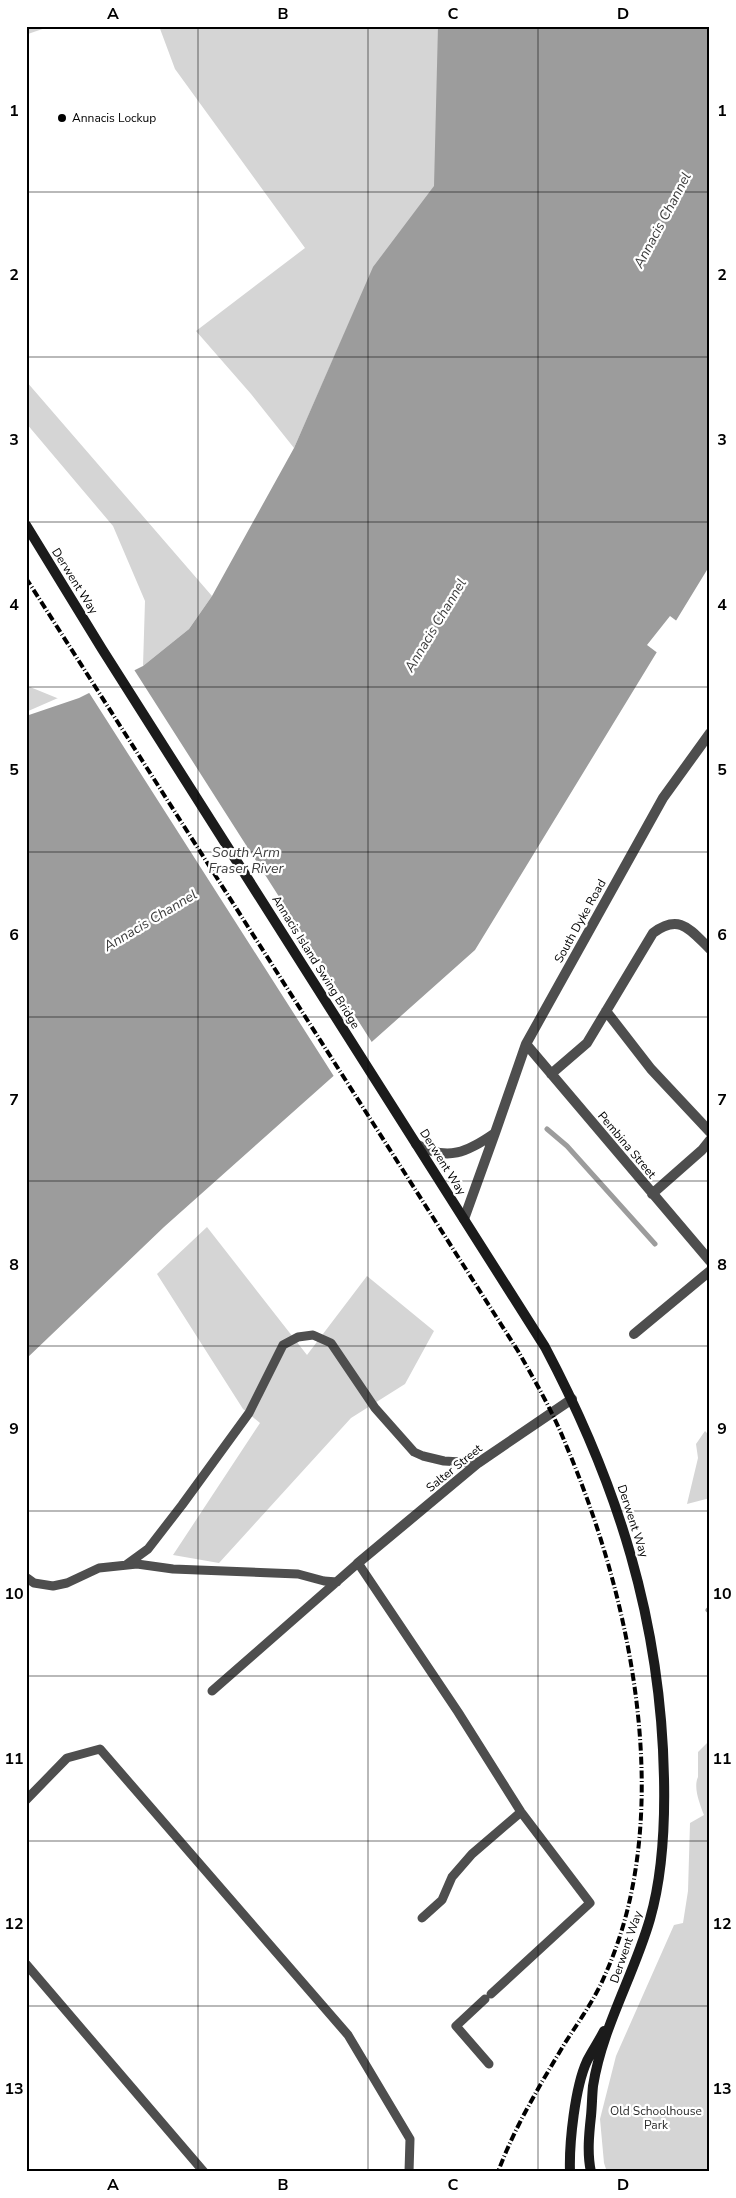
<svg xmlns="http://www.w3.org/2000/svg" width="736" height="2198" viewBox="0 0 736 2198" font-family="'Nunito Sans',sans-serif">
<rect width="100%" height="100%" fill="#fff"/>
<path fill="#d5d5d5" d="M26 26H51L28 34H26Z
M159 26H573L354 312 294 448 251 394 196 331 305 248 175 69Z
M26 381 212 596 189 629 143 666 145 601 113 526 26 423Z
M30 687 57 698H58L26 712V689Z
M207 1227 307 1355 367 1276 434 1331 405 1384 351 1418 219 1563 173 1555 260 1423 243 1409 157 1274Z
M705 1431 710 1436V1498L687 1504 698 1458 696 1444Z
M710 1740V2172H607L604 2163 600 2119 616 2056 674 1925 683 1923 688 1891 690 1823 704 1815C700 1804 693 1788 698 1777V1752Z"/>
<path fill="#9c9c9c" d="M438 26H710V565L475 950 164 1227 26 1359V716L79 698 143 666 189 629 212 596 294 448 373 267 434 186Z"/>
<path fill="#fff" d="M670 616 678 622 659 654 647 645Z
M133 668 373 1044 335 1078 88 691Z"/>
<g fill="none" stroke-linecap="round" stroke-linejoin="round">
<path stroke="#9c9c9c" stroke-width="5" d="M547 1129 567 1146 655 1244
M708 1610 710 1612"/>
<path stroke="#4e4e4e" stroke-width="9" d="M126 1565 148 1549 182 1505 249 1413 283 1345 298 1337 313 1335 331 1343 375 1408 414 1452 423 1456 444 1461 478 1463
M27 1578 34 1583 53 1586 67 1583 99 1568 137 1564 173 1569 298 1574 324 1581 337 1582
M212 1691 358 1563 458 1712 521 1812 590 1903 491 1994
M26 1800 67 1758 100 1749 348 2035 410 2139 409 2172
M422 1918 442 1900 452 1877 472 1854 521 1812
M26 1964 204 2172
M485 1999 456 2026 489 2064"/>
<path stroke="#4e4e4e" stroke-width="10" d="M606 1011 651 1069 710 1132
M526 1044 710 1261
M551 1074 587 1043 653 933C680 913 690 930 710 949
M495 1133 526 1044 663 798 710 733
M416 1144C447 1162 468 1152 495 1133L464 1219
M652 1194 702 1150 710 1140
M634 1334 710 1271
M358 1563 478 1463 572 1399"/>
<path stroke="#1b1b1b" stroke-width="10" d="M26 525 102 649 545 1347C618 1485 661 1621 664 1778 665 1824 663 1874 650 1919 634 1975 602 2028 593 2086 592 2096 592 2106 591 2116 589 2134 587 2154 591 2172
M570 2172C569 2143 575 2087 587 2061 592 2051 599 2041 604 2031"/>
<path stroke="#000" stroke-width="4" stroke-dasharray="8 2.5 1 2.5" stroke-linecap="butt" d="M26 578 518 1351C535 1381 553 1412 566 1445 632 1600 677 1815 605 1975 595 1999 579 2021 565 2043 540 2085 515 2126 498 2172"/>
</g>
<path fill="none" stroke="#000" stroke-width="1" stroke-opacity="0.55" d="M198 26V2172M368 26V2172M538 26V2172M26 192H710M26 357H710M26 522H710M26 687H710M26 852H710M26 1017H710M26 1181H710M26 1346H710M26 1511H710M26 1676H710M26 1841H710M26 2006H710"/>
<circle fill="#000" stroke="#fff" stroke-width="2" cx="62" cy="118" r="5"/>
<g text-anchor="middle" stroke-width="4.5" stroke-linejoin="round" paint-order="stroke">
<g font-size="12" fill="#000" stroke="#fff" text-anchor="start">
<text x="72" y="122">Annacis Lockup</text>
</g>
<g font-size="12" fill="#000" stroke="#fff">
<text transform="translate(75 581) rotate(58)" y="4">Derwent Way</text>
<text transform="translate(580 921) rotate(-61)" y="4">South Dyke Road</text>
<text transform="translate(316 962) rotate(58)" y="4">Annacis Island Swing Bridge</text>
<text transform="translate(627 1145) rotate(50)" y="4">Pembina Street</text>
<text transform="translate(443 1162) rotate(58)" y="4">Derwent Way</text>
<text transform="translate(454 1468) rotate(-39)" y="4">Salter Street</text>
<text transform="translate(633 1521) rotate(72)" y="4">Derwent Way</text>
<text transform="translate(626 1947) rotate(-71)" y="4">Derwent Way</text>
</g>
<g font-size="12" fill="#2c2c2c" stroke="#fff">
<text x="656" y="2115">Old Schoolhouse<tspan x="656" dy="14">Park</tspan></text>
</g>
<g font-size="14" font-style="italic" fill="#3d3d3d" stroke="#fff">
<text transform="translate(662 220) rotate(-62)" y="5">Annacis Channel</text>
<text transform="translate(435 625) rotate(-59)" y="5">Annacis Channel</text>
<text x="246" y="857">South Arm<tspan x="246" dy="16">Fraser River</tspan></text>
<text transform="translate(150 920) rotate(-31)" y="5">Annacis Channel</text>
</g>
</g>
<rect width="736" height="2198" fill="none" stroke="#ffffff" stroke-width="55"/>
<rect x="28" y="28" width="680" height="2142" fill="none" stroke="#000" stroke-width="2"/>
<g font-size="16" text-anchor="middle" font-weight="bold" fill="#000">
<text x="113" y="19">A</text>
<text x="283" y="19">B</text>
<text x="453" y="19">C</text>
<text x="623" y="19">D</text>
<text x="14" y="116">1</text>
<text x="722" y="116">1</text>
<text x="14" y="280">2</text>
<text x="722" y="280">2</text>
<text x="14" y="445">3</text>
<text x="722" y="445">3</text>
<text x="14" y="610">4</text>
<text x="722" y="610">4</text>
<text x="14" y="775">5</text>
<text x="722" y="775">5</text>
<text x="14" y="940">6</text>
<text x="722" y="940">6</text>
<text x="14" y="1105">7</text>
<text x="722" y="1105">7</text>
<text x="14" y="1270">8</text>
<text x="722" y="1270">8</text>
<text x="14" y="1434">9</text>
<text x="722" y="1434">9</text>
<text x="14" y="1599">10</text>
<text x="722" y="1599">10</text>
<text x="14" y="1764">11</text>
<text x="722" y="1764">11</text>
<text x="14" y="1929">12</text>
<text x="722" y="1929">12</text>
<text x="14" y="2094">13</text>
<text x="722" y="2094">13</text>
<text x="113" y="2190">A</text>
<text x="283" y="2190">B</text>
<text x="453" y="2190">C</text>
<text x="623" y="2190">D</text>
</g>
</svg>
